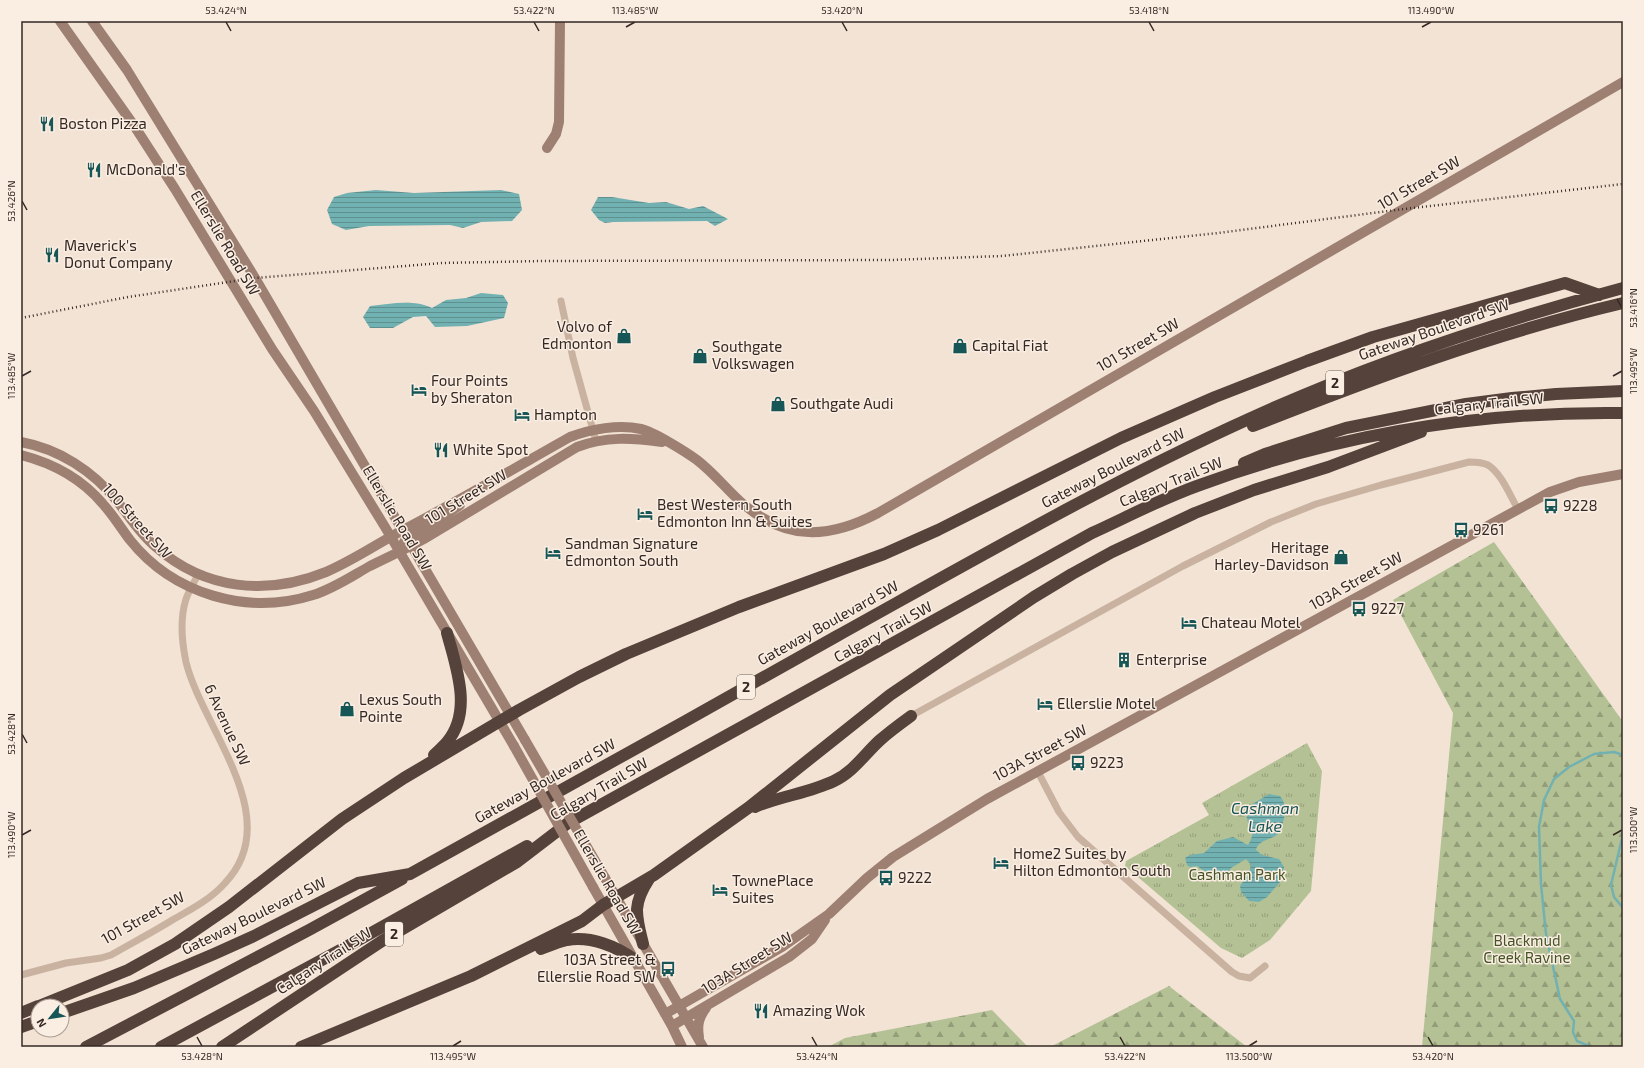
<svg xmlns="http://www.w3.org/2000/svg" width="1644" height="1068" viewBox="0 0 1644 1068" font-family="'Exo 2',sans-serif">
<defs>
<pattern id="grass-tufts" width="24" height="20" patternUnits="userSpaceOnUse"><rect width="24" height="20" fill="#b4c194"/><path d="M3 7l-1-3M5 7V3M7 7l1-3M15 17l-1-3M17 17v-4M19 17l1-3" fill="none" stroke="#939d79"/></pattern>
<pattern id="forest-firs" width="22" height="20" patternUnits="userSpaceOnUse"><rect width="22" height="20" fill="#b4c194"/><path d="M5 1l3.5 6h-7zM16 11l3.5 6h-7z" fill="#939d79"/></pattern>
<pattern id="water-rules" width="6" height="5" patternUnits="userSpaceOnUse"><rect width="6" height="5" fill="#72b1b1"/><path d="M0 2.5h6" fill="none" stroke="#5e9090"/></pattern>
</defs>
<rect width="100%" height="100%" fill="#f2e3d5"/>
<path fill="url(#grass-tufts)" d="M1307 743 1322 771 1311 891 1270 940 1242 958 1221 948 1125 866 1126 861 1209 815 1202 803Z"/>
<path fill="url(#forest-firs)" d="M1494 542 1621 719H1623V1047H1422L1453 713 1393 600Z
M1169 986 1247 1047H1050Z
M992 1010 1028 1047H828L845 1038Z"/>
<path fill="url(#water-rules)" d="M376 190 414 193 501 190 519 194 522 210 512 221 481 222 463 228 450 225 369 226 346 230 332 224 327 210 334 197 347 193Z
M598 197H612L649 203 666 202 689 209 703 206 728 219 715 226 707 221 613 222 605 223 599 220 591 210Z
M481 293 503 295 508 303 504 318 467 326 435 327 426 316 413 317 393 328H370L363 317 370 306C390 304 413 299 432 308L446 300 466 298Z
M1269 794 1280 796C1287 805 1286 814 1282 825 1281 827 1280 832 1278 834 1271 840 1258 840 1256 850L1262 855 1279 859 1284 867 1281 881 1267 897 1259 902 1249 901 1241 892 1240 886 1249 873 1251 865 1246 859 1231 868 1227 875 1221 878H1214L1197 866 1190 867 1187 865 1185 858 1190 855 1204 853 1217 841 1233 837 1248 845C1257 830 1249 831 1247 818 1246 815 1246 811 1246 808Z"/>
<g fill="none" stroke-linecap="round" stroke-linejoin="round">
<path stroke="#72b1b1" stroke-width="2.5" d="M1623 834 1611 885 1614 897 1623 908
M1591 1047 1577 1041 1573 1032 1574 1021 1560 999 1546 934 1541 884 1539 827 1544 800 1554 779 1569 767 1594 754 1614 752 1623 755"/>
<path stroke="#cab2a0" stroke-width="7" d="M561 301 573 358 596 441
M911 716 1183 566 1271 522 1316 504 1381 485 1469 462C1476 462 1482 462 1488 465 1502 474 1510 496 1518 509
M1038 772 1059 812 1078 837 1232 972 1239 976 1250 978 1265 966
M21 975 66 963 101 958 111 955C132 943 153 932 174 919 192 909 211 899 225 883 287 818 202 728 186 662 182 643 180 618 186 599 189 591 194 582 198 575"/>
<path stroke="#9e8072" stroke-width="10" d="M60 21 135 127 175 189 272 349 314 411 385 527 514 746
M92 21 127 70 255 278 525 740
M547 148 556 134 559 122 560 21
M21 442C59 449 93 471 117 501 130 517 140 534 156 547 205 590 267 596 326 572 354 560 378 543 405 529 460 500 515 468 570 437 591 429 619 424 641 429 654 432 686 452 697 460 714 473 727 490 743 504 787 541 829 539 878 513L1623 82
M21 455C52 463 82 479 103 504 113 515 121 528 130 540 173 594 247 616 313 595 333 589 352 576 370 566 388 557 406 549 424 539L577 447C606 436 632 438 662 442
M404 542 460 505
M605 878 703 1047
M593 887 672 1026 682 1047
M665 1014 782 947 829 914 867 878 893 857 987 799 1550 492 1579 482 1623 474
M672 1026 789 957 812 939 825 920
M699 1037C697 1025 699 1017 706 1008"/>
<path stroke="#55423a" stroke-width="12" d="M1253 426C1374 378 1496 333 1623 303
M1244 463 1265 454 1346 428 1466 404 1512 398 1556 394 1623 391
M434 755C438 751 443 747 447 742 473 711 456 667 447 633
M755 807C780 796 809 793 834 781 853 772 864 755 879 741 889 732 900 724 911 716
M643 944C636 915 632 905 649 879
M541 949C549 946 558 942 567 940 591 936 616 946 635 960
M39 1006 128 970 175 944 229 907 342 819 404 778 519 710 579 677 626 654 739 607 884 554 938 530 1121 438 1215 397 1307 361 1373 337 1565 283 1599 295
M21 1013 38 1006
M62 1013 134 988 214 954 254 936 358 883 410 874C553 795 695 716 837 636 974 560 1109 482 1251 418 1371 363 1496 322 1623 288
M21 1027 38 1021
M86 1047 309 930 402 879
M161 1047 355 942 527 846
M222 1047 382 941 517 862 568 823 1092 533C1127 517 1161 499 1197 486 1334 435 1477 411 1623 413
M301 1047 471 976 582 921 603 905 654 875 748 808 890 695 1034 597 1072 574 1112 552 1195 513 1254 490 1328 467 1421 432"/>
<path stroke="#342824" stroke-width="2.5" stroke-dasharray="1 3" stroke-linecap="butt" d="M21 318 128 297 255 278 442 263 542 261 891 260 1002 256 1218 233 1404 209 1623 184"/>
<path stroke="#9e8072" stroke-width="10" d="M525 740 605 878
M514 746 593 887"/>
</g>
<path fill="none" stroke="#342824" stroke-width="1.5" d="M226 22 231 31M534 22 539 31M842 22 847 31M1149 22 1154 31M626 27 635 22M1422 27 1431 22M22 201 27 210M1617 299 1622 308M22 376 31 371M1613 376 1622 371M22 734 27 743M22 835 31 830M1613 835 1622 830M197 1037 202 1046M812 1037 817 1046M1120 1037 1125 1046M1428 1037 1433 1046M453 1046 461 1041M1249 1046 1257 1041"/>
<defs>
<symbol id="restaurant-bare" viewBox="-9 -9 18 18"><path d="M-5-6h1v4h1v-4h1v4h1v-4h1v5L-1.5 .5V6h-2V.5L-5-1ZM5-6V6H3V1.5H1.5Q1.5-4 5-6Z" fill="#175657" stroke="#faede1" stroke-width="2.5" paint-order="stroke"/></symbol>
<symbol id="shop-bare" viewBox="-9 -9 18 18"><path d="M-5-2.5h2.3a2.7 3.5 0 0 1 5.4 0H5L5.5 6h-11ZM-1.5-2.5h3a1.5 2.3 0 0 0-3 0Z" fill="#175657" stroke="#faede1" stroke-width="2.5" paint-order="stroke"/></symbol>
<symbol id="hotel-bare" viewBox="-9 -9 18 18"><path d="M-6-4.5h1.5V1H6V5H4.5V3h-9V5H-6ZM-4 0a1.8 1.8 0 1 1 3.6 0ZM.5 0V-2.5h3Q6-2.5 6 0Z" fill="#175657" stroke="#faede1" stroke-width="2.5" paint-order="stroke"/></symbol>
<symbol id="bus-bare" viewBox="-9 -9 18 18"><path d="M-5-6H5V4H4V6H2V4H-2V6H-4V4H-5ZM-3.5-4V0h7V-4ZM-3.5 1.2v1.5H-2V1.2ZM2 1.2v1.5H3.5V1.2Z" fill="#175657" stroke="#faede1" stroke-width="2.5" paint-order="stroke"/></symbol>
<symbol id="building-bare" viewBox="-9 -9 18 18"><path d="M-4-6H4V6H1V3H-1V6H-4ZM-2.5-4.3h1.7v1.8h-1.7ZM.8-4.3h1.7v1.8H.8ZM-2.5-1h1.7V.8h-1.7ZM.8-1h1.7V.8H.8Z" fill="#175657" stroke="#faede1" stroke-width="2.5" paint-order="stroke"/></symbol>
</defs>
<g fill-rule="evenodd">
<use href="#restaurant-bare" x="36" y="113" width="22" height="22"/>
<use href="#restaurant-bare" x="83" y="159" width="22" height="22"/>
<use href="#restaurant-bare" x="41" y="244" width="22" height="22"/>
<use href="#shop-bare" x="613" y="325" width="22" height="22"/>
<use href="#shop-bare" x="949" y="335" width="22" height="22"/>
<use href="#shop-bare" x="689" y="345" width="22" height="22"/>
<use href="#hotel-bare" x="408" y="379" width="22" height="22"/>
<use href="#shop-bare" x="767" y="393" width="22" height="22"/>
<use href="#hotel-bare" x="511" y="404" width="22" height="22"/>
<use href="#restaurant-bare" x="430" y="439" width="22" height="22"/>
<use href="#bus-bare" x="1540" y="495" width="22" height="22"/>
<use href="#hotel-bare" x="634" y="503" width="22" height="22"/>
<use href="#bus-bare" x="1450" y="519" width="22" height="22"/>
<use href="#hotel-bare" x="542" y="542" width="22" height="22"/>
<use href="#shop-bare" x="1330" y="546" width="22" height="22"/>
<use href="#bus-bare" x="1348" y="598" width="22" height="22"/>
<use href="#hotel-bare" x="1178" y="612" width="22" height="22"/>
<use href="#building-bare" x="1113" y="649" width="22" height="22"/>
<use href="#hotel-bare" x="1034" y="693" width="22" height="22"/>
<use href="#shop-bare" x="336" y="698" width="22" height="22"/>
<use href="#bus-bare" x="1067" y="752" width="22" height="22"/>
<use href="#hotel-bare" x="990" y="852" width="22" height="22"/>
<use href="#bus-bare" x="875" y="867" width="22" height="22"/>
<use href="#hotel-bare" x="709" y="879" width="22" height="22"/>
<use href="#bus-bare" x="657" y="958" width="22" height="22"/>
<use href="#restaurant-bare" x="750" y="1000" width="22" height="22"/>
</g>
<g text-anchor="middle" stroke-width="3" stroke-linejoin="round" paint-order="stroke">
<g fill="#faede1" stroke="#6f635d" stroke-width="1">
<rect x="1326" y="371" width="18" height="24" rx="3"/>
<rect x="737" y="675" width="18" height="24" rx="3"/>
<rect x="385" y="922" width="18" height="24" rx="3"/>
</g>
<g font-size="14" font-weight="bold" fill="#342824">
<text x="1335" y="388">2</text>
<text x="746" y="692">2</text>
<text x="394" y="939">2</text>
</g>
<g font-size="15" fill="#342824" stroke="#faede1" text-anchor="start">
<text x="59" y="129">Boston Pizza</text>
<text x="106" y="175">McDonald's</text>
<text x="64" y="251">Maverick's<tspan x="64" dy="17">Donut Company</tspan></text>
<text x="612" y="332" text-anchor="end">Volvo of<tspan x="612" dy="17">Edmonton</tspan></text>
<text x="972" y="351">Capital Fiat</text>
<text x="712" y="352">Southgate<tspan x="712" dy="17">Volkswagen</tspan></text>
<text x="431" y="386">Four Points<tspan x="431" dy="17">by Sheraton</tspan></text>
<text x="790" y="409">Southgate Audi</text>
<text x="534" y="420">Hampton</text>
<text x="453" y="455">White Spot</text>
<text x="657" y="510">Best Western South<tspan x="657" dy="17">Edmonton Inn &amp; Suites</tspan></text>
<text x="1563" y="511">9228</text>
<text x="1473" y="535">9261</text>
<text x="565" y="549">Sandman Signature<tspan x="565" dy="17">Edmonton South</tspan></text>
<text x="1329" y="553" text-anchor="end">Heritage<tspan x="1329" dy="17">Harley-Davidson</tspan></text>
<text x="1371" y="614">9227</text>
<text x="1201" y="628">Chateau Motel</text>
<text x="1136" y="665">Enterprise</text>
<text x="359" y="705">Lexus South<tspan x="359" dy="17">Pointe</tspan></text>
<text x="1057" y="709">Ellerslie Motel</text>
<text x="1090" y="768">9223</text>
<text x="1013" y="859">Home2 Suites by<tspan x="1013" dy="17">Hilton Edmonton South</tspan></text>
<text x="898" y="883">9222</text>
<text x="732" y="886">TownePlace<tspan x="732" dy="17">Suites</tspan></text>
<text x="656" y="965" text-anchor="end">103A Street &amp;<tspan x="656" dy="17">Ellerslie Road SW</tspan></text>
<text x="773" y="1016">Amazing Wok</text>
</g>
<g font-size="15" fill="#342824" stroke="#faede1">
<text transform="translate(1419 183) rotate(-30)" y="5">101 Street SW</text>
<text transform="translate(225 243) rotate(59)" y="5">Ellerslie Road SW</text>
<text transform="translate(1434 330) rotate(-19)" y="5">Gateway Boulevard SW</text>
<text transform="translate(1138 345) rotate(-30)" y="5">101 Street SW</text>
<text transform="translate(1489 404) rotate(-6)" y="5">Calgary Trail SW</text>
<text transform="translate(1113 468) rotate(-27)" y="5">Gateway Boulevard SW</text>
<text transform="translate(1171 482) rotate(-22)" y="5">Calgary Trail SW</text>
<text transform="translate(466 497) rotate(-31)" y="5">101 Street SW</text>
<text transform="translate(397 518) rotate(59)" y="5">Ellerslie Road SW</text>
<text transform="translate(137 521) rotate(48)" y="5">100 Street SW</text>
<text transform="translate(1356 581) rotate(-29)" y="5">103A Street SW</text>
<text transform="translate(828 623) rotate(-29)" y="5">Gateway Boulevard SW</text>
<text transform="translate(883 632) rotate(-29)" y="5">Calgary Trail SW</text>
<text transform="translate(227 725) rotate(65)" y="5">6 Avenue SW</text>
<text transform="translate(1040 753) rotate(-28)" y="5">103A Street SW</text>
<text transform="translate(545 781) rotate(-29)" y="5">Gateway Boulevard SW</text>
<text transform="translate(599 789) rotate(-30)" y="5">Calgary Trail SW</text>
<text transform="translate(607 882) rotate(60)" y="5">Ellerslie Road SW</text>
<text transform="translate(254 916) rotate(-26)" y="5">Gateway Boulevard SW</text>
<text transform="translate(143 918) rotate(-29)" y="5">101 Street SW</text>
<text transform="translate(324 961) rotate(-33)" y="5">Calgary Trail SW</text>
<text transform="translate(747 963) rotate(-32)" y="5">103A Street SW</text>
</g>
<g font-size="15" fill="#455426" stroke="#faede1">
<text x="1237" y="880">Cashman Park</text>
<text x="1527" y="946">Blackmud<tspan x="1527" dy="17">Creek Ravine</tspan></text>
</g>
<g font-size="16" font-style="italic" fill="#175657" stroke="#faede1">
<text x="1265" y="814">Cashman<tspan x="1265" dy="18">Lake</tspan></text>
</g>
</g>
<rect width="1644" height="1068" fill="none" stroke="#faede1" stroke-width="44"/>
<g transform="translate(50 1018) rotate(240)"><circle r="19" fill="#faede1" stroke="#ab9e95"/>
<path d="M0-3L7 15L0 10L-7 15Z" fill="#175657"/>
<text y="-6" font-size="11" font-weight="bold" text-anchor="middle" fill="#342824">N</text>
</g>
<rect x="22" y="22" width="1600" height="1024" fill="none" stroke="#342824" stroke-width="1.5"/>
<g font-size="10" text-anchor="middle" fill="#342824">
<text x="226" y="14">53.424°N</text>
<text x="534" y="14">53.422°N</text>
<text x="635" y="14">113.485°W</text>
<text x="842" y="14">53.420°N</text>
<text x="1149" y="14">53.418°N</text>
<text x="1431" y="14">113.490°W</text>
<text transform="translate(11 201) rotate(-90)" y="4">53.426°N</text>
<text transform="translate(1633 308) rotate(-90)" y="4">53.416°N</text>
<text transform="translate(1633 371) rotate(-90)" y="4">113.495°W</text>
<text transform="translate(11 376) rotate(-90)" y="4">113.485°W</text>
<text transform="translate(11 734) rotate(-90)" y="4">53.428°N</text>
<text transform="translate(1633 830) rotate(-90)" y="4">113.500°W</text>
<text transform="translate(11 835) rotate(-90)" y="4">113.490°W</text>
<text x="202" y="1060">53.428°N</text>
<text x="453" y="1060">113.495°W</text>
<text x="817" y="1060">53.424°N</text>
<text x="1125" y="1060">53.422°N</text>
<text x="1249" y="1060">113.500°W</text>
<text x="1433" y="1060">53.420°N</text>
</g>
</svg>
